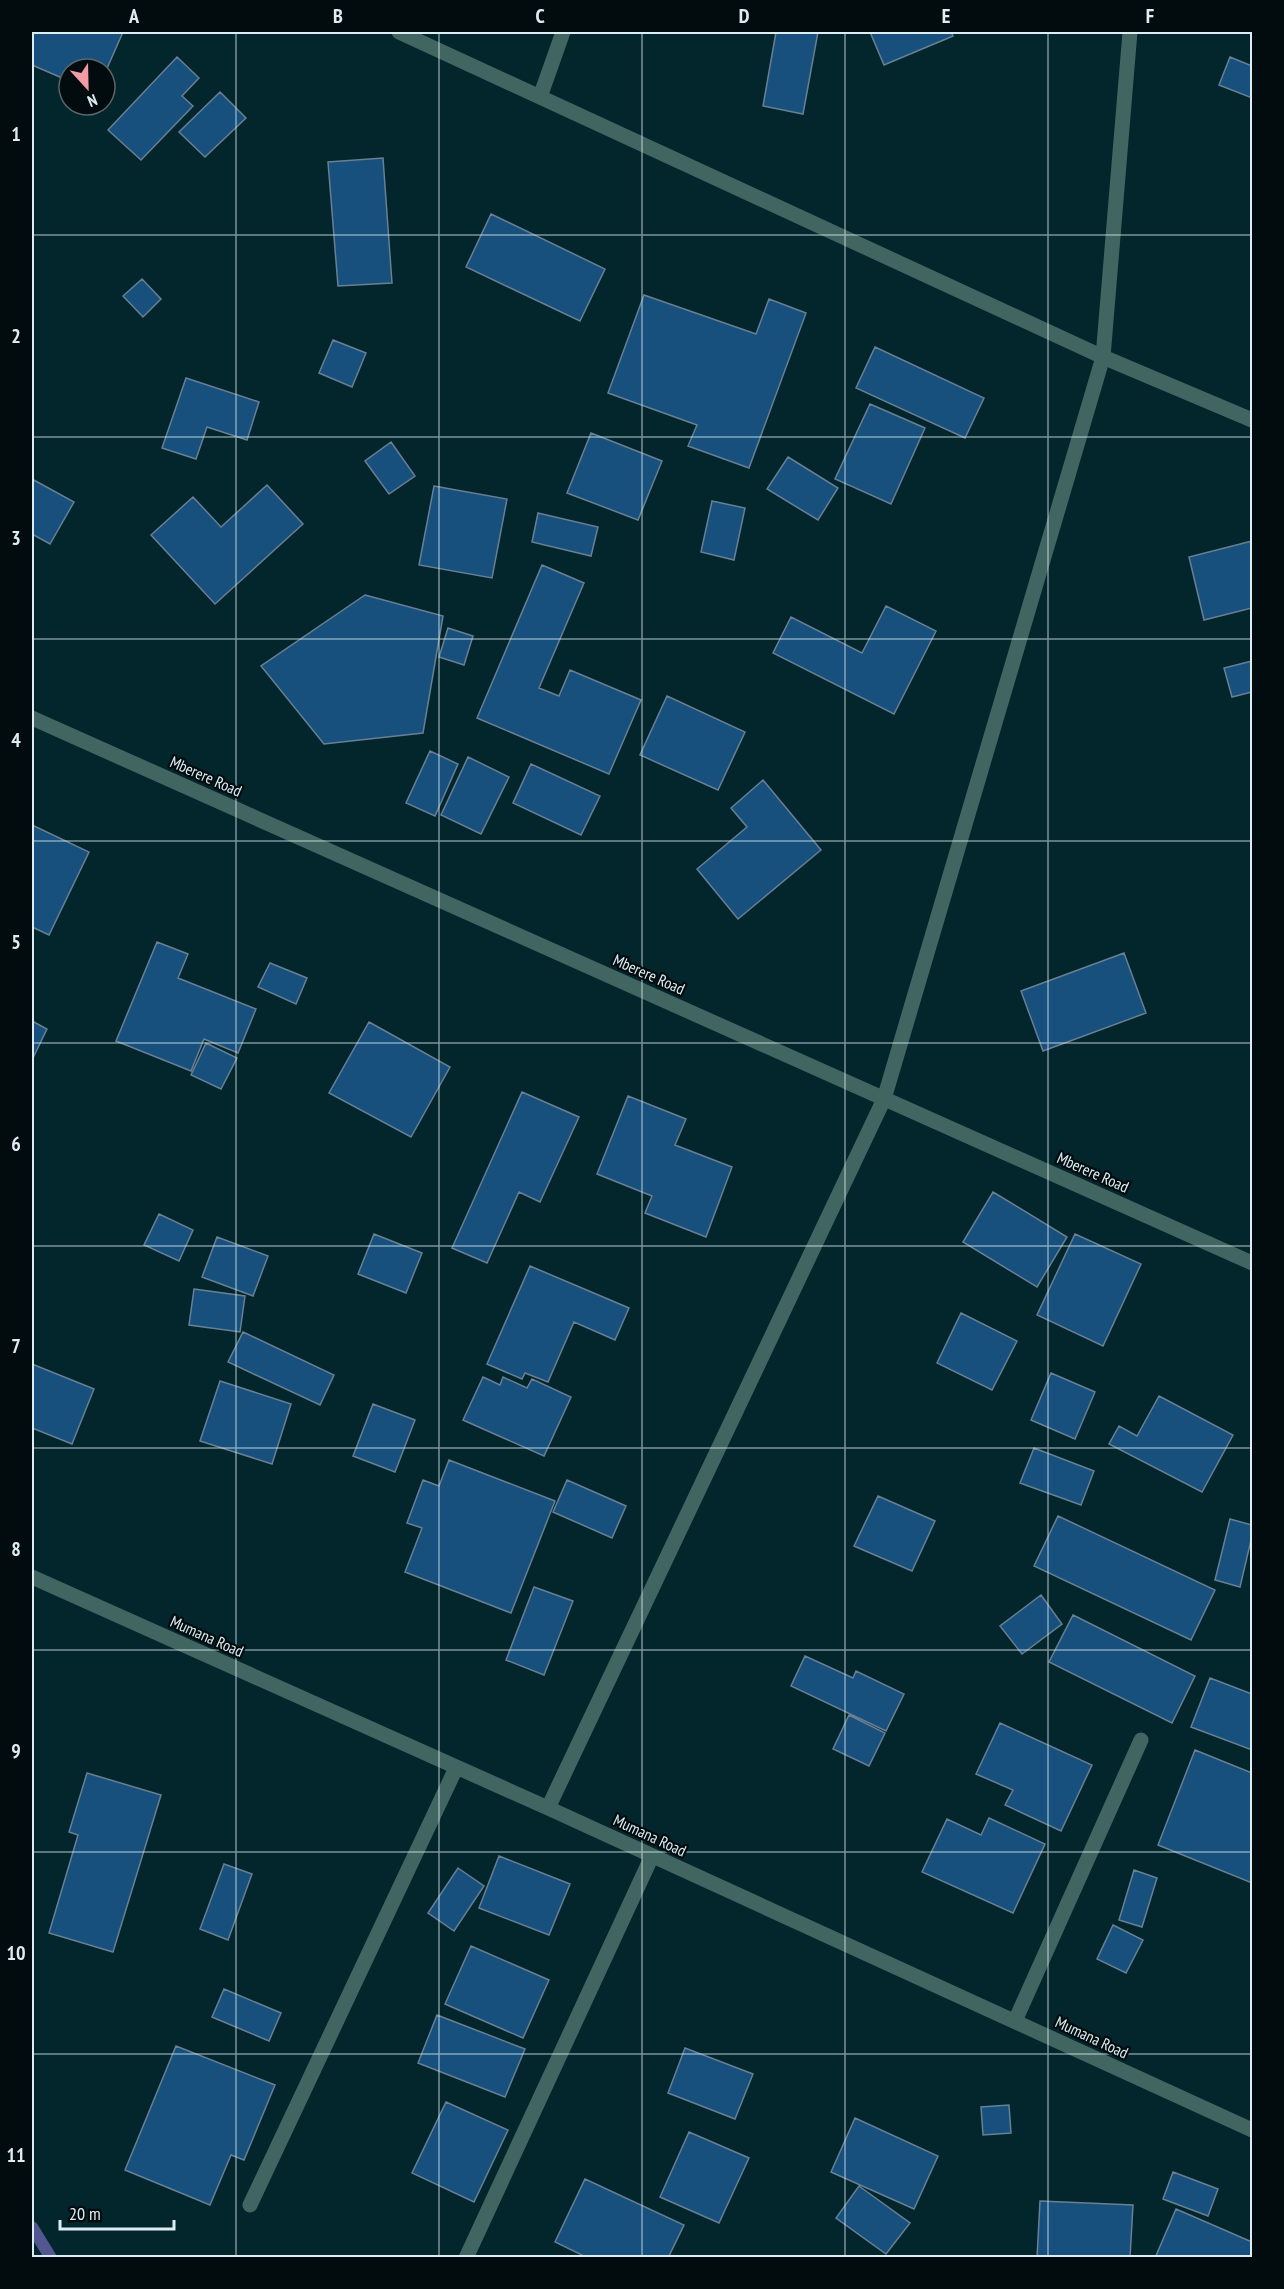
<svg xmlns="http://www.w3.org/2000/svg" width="1284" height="2289" viewBox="0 0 1284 2289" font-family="'PT Sans Narrow',sans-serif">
<rect width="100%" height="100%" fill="#03252c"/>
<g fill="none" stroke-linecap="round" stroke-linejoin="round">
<path stroke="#525792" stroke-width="12" d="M32 2227 51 2258"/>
</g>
<path fill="#17507d" stroke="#697f93" stroke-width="1.5" d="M32 32H123L105 73V69H69V81L32 65Z
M776 32H818L803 114 763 106Z
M870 32H951L953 36 884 65Z
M177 57 199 78 182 96 193 106 141 160 108 130Z
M1230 57 1252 66V98L1219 85Z
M220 92 246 118 205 157 179 132Z
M383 158 392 283 338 286 328 162Z
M491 214 605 269 580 321 466 267Z
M142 279 161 299 143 317 123 296Z
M644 295 756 334 769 299 806 313 749 468 688 446 697 425 608 393Z
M333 340 366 353 352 387 319 373Z
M875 347 984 398 965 438 856 388Z
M186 378 259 402 247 440 207 427 196 459 162 448Z
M870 404 925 428 891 504 835 479Z
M591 433 662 461 638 520 567 493Z
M391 442 415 476 389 494 365 461Z
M788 457 838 488 818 520 767 489Z
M32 479 74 502 50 544 32 534Z
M267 485 303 524 215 604 151 535 193 497 221 527Z
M434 486 507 499 492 578 419 565Z
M712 501 745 508 734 560 701 552Z
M538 513 598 527 591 556 532 542Z
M1252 541V608L1204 620 1189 557Z
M542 565 584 583 539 688 559 696 570 670 641 700 609 774 477 718Z
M365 595 443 616 423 733 324 744 261 666Z
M886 606 936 631 894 714 773 653 791 617 862 653Z
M448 628 473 636 464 665 439 657Z
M1252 661V692L1232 697 1224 668Z
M667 696 745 732 718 790 640 755Z
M430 751 458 764 435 816 406 803Z
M468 757 509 777 481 834 441 815Z
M531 764 600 796 581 835 513 803Z
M763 780 821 850 738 919 697 869 747 827 731 808Z
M32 825 89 852 49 935 32 927Z
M157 942 188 954 178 978 256 1009 238 1053 204 1039 191 1071 116 1041Z
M1124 953 1146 1013 1043 1051 1021 991Z
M270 963 307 978 296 1004 258 987Z
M32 1021 47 1029 32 1060Z
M369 1022 450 1067 411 1137 329 1093Z
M206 1043 237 1058 221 1089 191 1075Z
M522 1092 579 1117 540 1202 519 1192 487 1263 452 1248Z
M628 1096 686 1119 675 1145 732 1167 706 1237 645 1213 652 1196 597 1174Z
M993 1192 1067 1237 1037 1287 963 1242Z
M159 1214 193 1230 179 1261 144 1245Z
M374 1234 422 1253 406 1293 358 1274Z
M1075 1234 1141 1264 1103 1346 1037 1315Z
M217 1237 268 1256 253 1296 202 1277Z
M530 1266 629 1308 615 1340 574 1322 548 1382 525 1373 522 1379 487 1364Z
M194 1289 245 1296 240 1332 189 1325Z
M961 1313 1017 1341 992 1390 937 1363Z
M243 1332 334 1375 320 1405 228 1362Z
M32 1364 94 1389 72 1444 32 1428Z
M1051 1373 1095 1392 1075 1439 1031 1420Z
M483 1377 500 1385 503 1377 527 1388 532 1379 571 1397 544 1456 463 1420Z
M220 1381 291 1404 272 1464 200 1441Z
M1159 1396 1233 1435 1202 1492 1109 1444 1119 1426 1137 1436Z
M373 1404 415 1420 395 1472 353 1456Z
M1034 1448 1094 1471 1081 1505 1020 1483Z
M449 1460 555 1501 511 1613 405 1572 422 1528 407 1523 423 1480 439 1486Z
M567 1480 626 1506 612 1538 553 1512Z
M878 1496 935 1521 912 1571 854 1546Z
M1058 1516 1215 1590 1191 1640 1034 1566Z
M1230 1519 1252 1525V1536L1240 1587 1215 1580Z
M534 1587 573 1601 544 1675 506 1660Z
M1041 1595 1062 1624 1022 1654 1000 1626Z
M1073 1615 1195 1676 1172 1723 1049 1662Z
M805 1656 853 1678 856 1671 904 1694 886 1731 791 1686Z
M1210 1678 1252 1694V1750L1191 1727Z
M849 1715 885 1733 869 1766 833 1749Z
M1000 1723 1092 1765 1061 1831 1005 1805 1013 1790 976 1774Z
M1195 1750 1252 1773V1883L1158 1845Z
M87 1773 161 1795 113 1952 49 1933 78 1835 69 1832Z
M989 1818 1045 1844 1013 1913 922 1872 947 1819 981 1835Z
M499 1856 570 1884 549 1935 479 1908Z
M224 1864 252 1874 228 1940 200 1929Z
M458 1868 484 1886 454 1931 428 1913Z
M1134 1870 1157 1878 1142 1927 1119 1920Z
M1113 1925 1143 1940 1126 1973 1097 1959Z
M471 1946 549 1980 523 2038 445 2004Z
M224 1989 281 2013 269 2041 212 2017Z
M437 2015 525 2049 505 2097 418 2063Z
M176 2046 275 2085 244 2160 231 2155 210 2205 125 2170Z
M685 2048 753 2074 735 2119 668 2093Z
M446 2102 508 2130 474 2202 412 2173Z
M1009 2105 1011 2133 983 2135 981 2107Z
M855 2118 938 2156 914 2209 831 2172Z
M689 2132 749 2158 719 2223 660 2197Z
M1173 2172 1218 2189 1208 2216 1163 2199Z
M585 2179 684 2225 668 2258H588L555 2242Z
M859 2186 910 2223 886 2254 836 2218Z
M1040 2201 1133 2205 1130 2258H1037Z
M1176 2209 1252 2242V2258H1155Z"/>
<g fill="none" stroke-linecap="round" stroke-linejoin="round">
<path stroke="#416560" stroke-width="15" d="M399 32 1103 357 1252 420
M540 97 563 32
M32 718 1252 1263
M32 1577 548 1808 1252 2130
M548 1808 884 1099 1103 357 1130 32
M1015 2021 1141 1740
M250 2205 456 1768
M466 2258 652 1856"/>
</g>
<path fill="none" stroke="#dceef3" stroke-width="1.5" stroke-opacity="0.55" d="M236 32V2258M439 32V2258M642 32V2258M845 32V2258M1048 32V2258M32 235H1252M32 437H1252M32 639H1252M32 841H1252M32 1043H1252M32 1246H1252M32 1448H1252M32 1650H1252M32 1852H1252M32 2054H1252"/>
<g text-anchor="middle" stroke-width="4.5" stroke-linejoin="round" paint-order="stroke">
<g font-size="16" fill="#dceef3" stroke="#020c0f">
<text transform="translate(206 776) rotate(24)" y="6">Mberere Road</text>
<text transform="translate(649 974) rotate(24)" y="6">Mberere Road</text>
<text transform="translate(1093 1172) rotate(24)" y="6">Mberere Road</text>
<text transform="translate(207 1636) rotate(24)" y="6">Mumana Road</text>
<text transform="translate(650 1835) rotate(25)" y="6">Mumana Road</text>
<text transform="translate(1092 2037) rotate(25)" y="6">Mumana Road</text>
</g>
</g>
<rect width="1284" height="2289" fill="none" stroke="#020c0f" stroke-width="66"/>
<g transform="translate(87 87) rotate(158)"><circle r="28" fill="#020c0f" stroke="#59666a" stroke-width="1.5"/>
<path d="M0-4.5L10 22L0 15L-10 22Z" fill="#f49aa4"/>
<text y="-9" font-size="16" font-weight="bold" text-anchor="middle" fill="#dceef3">N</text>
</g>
<path d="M60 2220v9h114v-9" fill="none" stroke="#dceef3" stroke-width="3"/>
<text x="69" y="2220" font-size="18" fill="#dceef3" stroke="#020c0f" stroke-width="4.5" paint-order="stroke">20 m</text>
<rect x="33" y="33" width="1218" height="2223" fill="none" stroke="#dceef3" stroke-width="2"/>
<g font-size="20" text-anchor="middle" font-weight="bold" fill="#dceef3">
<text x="134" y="23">A</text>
<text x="338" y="23">B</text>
<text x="540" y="23">C</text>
<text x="744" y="23">D</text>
<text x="946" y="23">E</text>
<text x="1150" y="23">F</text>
<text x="16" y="141">1</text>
<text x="16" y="343">2</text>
<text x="16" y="545">3</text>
<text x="16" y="747">4</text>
<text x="16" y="949">5</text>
<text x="16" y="1151">6</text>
<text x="16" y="1353">7</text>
<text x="16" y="1556">8</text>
<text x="16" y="1758">9</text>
<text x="16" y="1960">10</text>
<text x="16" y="2162">11</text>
</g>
</svg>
